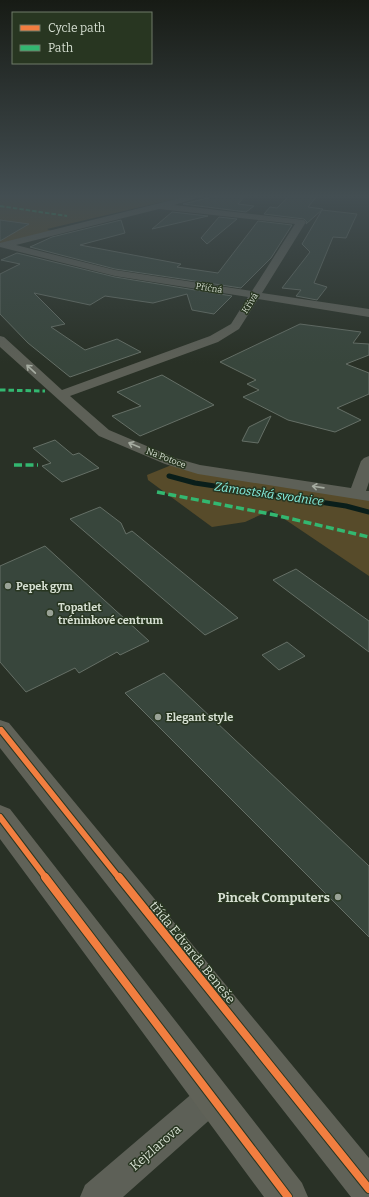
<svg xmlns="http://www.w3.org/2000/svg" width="369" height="1197" viewBox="0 0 369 1197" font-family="Bitter,serif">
<rect width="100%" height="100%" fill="#293126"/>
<path fill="#574b2a" d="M0 195H192L47 229 51 231 0 244Z
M174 464 369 500V576L271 510 245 522 212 527 148 480 147 475Z"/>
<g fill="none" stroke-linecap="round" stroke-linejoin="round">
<path stroke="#0a1e1a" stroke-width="5" d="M169 476 195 483 346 506 369 512"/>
</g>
<path fill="#38463c" stroke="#656f66" d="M220 195H246L238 204 254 206 246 212 183 204Z
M290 195H318L308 207 323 209 306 224 307 222 304 219 264 214 270 207 277 208Z
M322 210 357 214 346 238 333 237 314 283 327 287 317 300 296 296 301 290 282 288 310 252 302 244Z
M172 212 208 216 152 229Z
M219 217 237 219 207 244 201 238Z
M0 220 29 224 0 241Z
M121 220 125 233 80 245 181 264 177 267 218 273 258 221 292 225 271 258 241 288 115 269 30 247 52 237Z
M17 253 115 277 232 296 214 314 192 310 187 294 153 303 105 296 90 305 34 293 65 324 51 327 85 350 117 339 141 352 70 377 28 343 0 314V274L20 264 1 260Z
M300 324 361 332 353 343 369 344V355L346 364 369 373V394L337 408 361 420 335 432 288 420 243 397 259 390 247 384 256 380 220 362Z
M162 375 214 405 140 436 112 416 141 406 117 392Z
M271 416 258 443 242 441 249 427Z
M55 440 73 455 79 453 99 468 62 482 42 466 51 463 33 448Z
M100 507 121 523 126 534 132 531 238 618 205 635 70 519Z
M45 546 149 641 120 655 117 652 79 673 75 668 26 692 0 662V566Z
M296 569 369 621V652L273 580Z
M287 642 305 656 279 670 262 655Z
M164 673 369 866V937L125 693Z"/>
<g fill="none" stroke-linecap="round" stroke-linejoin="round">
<path fill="#5d6057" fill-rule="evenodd" d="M192 195H207L174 205 304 220 306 222 262 293 369 309V317L258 299 239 329 218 342 70 396 109 430 175 458 200 465 351 488 361 461 364 458 369 456V482L366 491H369V501L198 474 165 464 99 436 0 347V336L4 337 62 390 210 336 231 324 248 297 115 276 0 247V243ZM159 209 295 224 252 291 115 270 16 245Z
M212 1081 223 1086 228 1097 223 1108 123 1197H80L85 1185 201 1086Z"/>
<path fill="#606258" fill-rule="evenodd" d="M0 720 9 723 369 1158V1197H351L0 748Z
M0 805 10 809 302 1183 308 1197H264L0 839Z"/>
<path stroke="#33b770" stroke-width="2" stroke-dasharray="4.5 2" stroke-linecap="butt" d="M0 206 67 216"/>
<path stroke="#33b770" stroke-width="3" stroke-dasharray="5.5 3" stroke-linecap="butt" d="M0 390 45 391"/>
<path stroke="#33b770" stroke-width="3.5" stroke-dasharray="8 3.5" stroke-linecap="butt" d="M14 465H38
M157 492 275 515 369 537"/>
<defs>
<path id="cycleway-far1" d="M1 730 119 878
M0 817 46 878"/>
<path id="cycleway" d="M45 877 288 1197
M119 877 369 1189"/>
</defs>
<use href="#cycleway-far1" stroke="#283621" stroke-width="8"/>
<use href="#cycleway" stroke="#283621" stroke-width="10"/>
<use href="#cycleway-far1" stroke="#f27e40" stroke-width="6"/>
<use href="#cycleway" stroke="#f27e40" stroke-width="8"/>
</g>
<defs><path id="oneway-shaft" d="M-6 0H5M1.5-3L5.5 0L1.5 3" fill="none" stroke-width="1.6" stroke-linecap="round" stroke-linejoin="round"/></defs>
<g stroke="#a6aca1">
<use href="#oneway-shaft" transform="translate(31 369) rotate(-137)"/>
<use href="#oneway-shaft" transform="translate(134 445) rotate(-157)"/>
<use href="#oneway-shaft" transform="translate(318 487) rotate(-172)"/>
</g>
<linearGradient id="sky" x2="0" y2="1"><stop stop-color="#171b15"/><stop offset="0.54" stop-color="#434e52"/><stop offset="1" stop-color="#434e52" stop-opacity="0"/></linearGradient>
<rect width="369" height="363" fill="url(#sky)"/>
<g fill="#99a296" stroke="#283621" stroke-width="1.5">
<circle cx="8" cy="586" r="4"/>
<circle cx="50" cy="613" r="4"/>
<circle cx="158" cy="717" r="4"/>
<circle cx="338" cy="897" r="4"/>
</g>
<g text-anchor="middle" stroke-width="3" stroke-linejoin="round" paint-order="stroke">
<g font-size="9" fill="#d6dfd2" stroke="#283621">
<text transform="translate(209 288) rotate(9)" y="3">Příčná</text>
<text transform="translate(250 303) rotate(-57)" y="3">Křivá</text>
<text transform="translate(166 458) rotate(21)" y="3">Na Potoce</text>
</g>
<g font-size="11" font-weight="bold" fill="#d6dfd2" stroke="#283621" text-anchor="start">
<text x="16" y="590">Pepek gym</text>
<text x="58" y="611">Topatlet<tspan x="58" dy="13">tréninkové centrum</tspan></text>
<text x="166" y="721">Elegant style</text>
</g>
<g font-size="12" font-style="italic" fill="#86f0e1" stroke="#283621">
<text transform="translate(269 494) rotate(8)" y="4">Zámostská svodnice</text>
</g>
<g font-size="13" font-weight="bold" fill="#d6dfd2" stroke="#283621" text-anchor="end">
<text x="330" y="902">Pincek Computers</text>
</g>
<g font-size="13" fill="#d6dfd2" stroke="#283621">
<text transform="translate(193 952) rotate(51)" y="5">třída Edvarda Beneše</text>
<text transform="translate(155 1147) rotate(-41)" y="5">Kejzlarova</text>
</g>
</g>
<rect x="12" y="12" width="140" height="52" fill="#283621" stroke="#6e7a68"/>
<rect x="20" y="25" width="20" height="6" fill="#f27e40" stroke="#6e7a68"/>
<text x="48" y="32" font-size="12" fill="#d6dfd2">Cycle path</text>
<rect x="20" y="45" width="20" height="6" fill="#33b770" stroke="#6e7a68"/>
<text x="48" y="52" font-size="12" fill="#d6dfd2">Path</text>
</svg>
